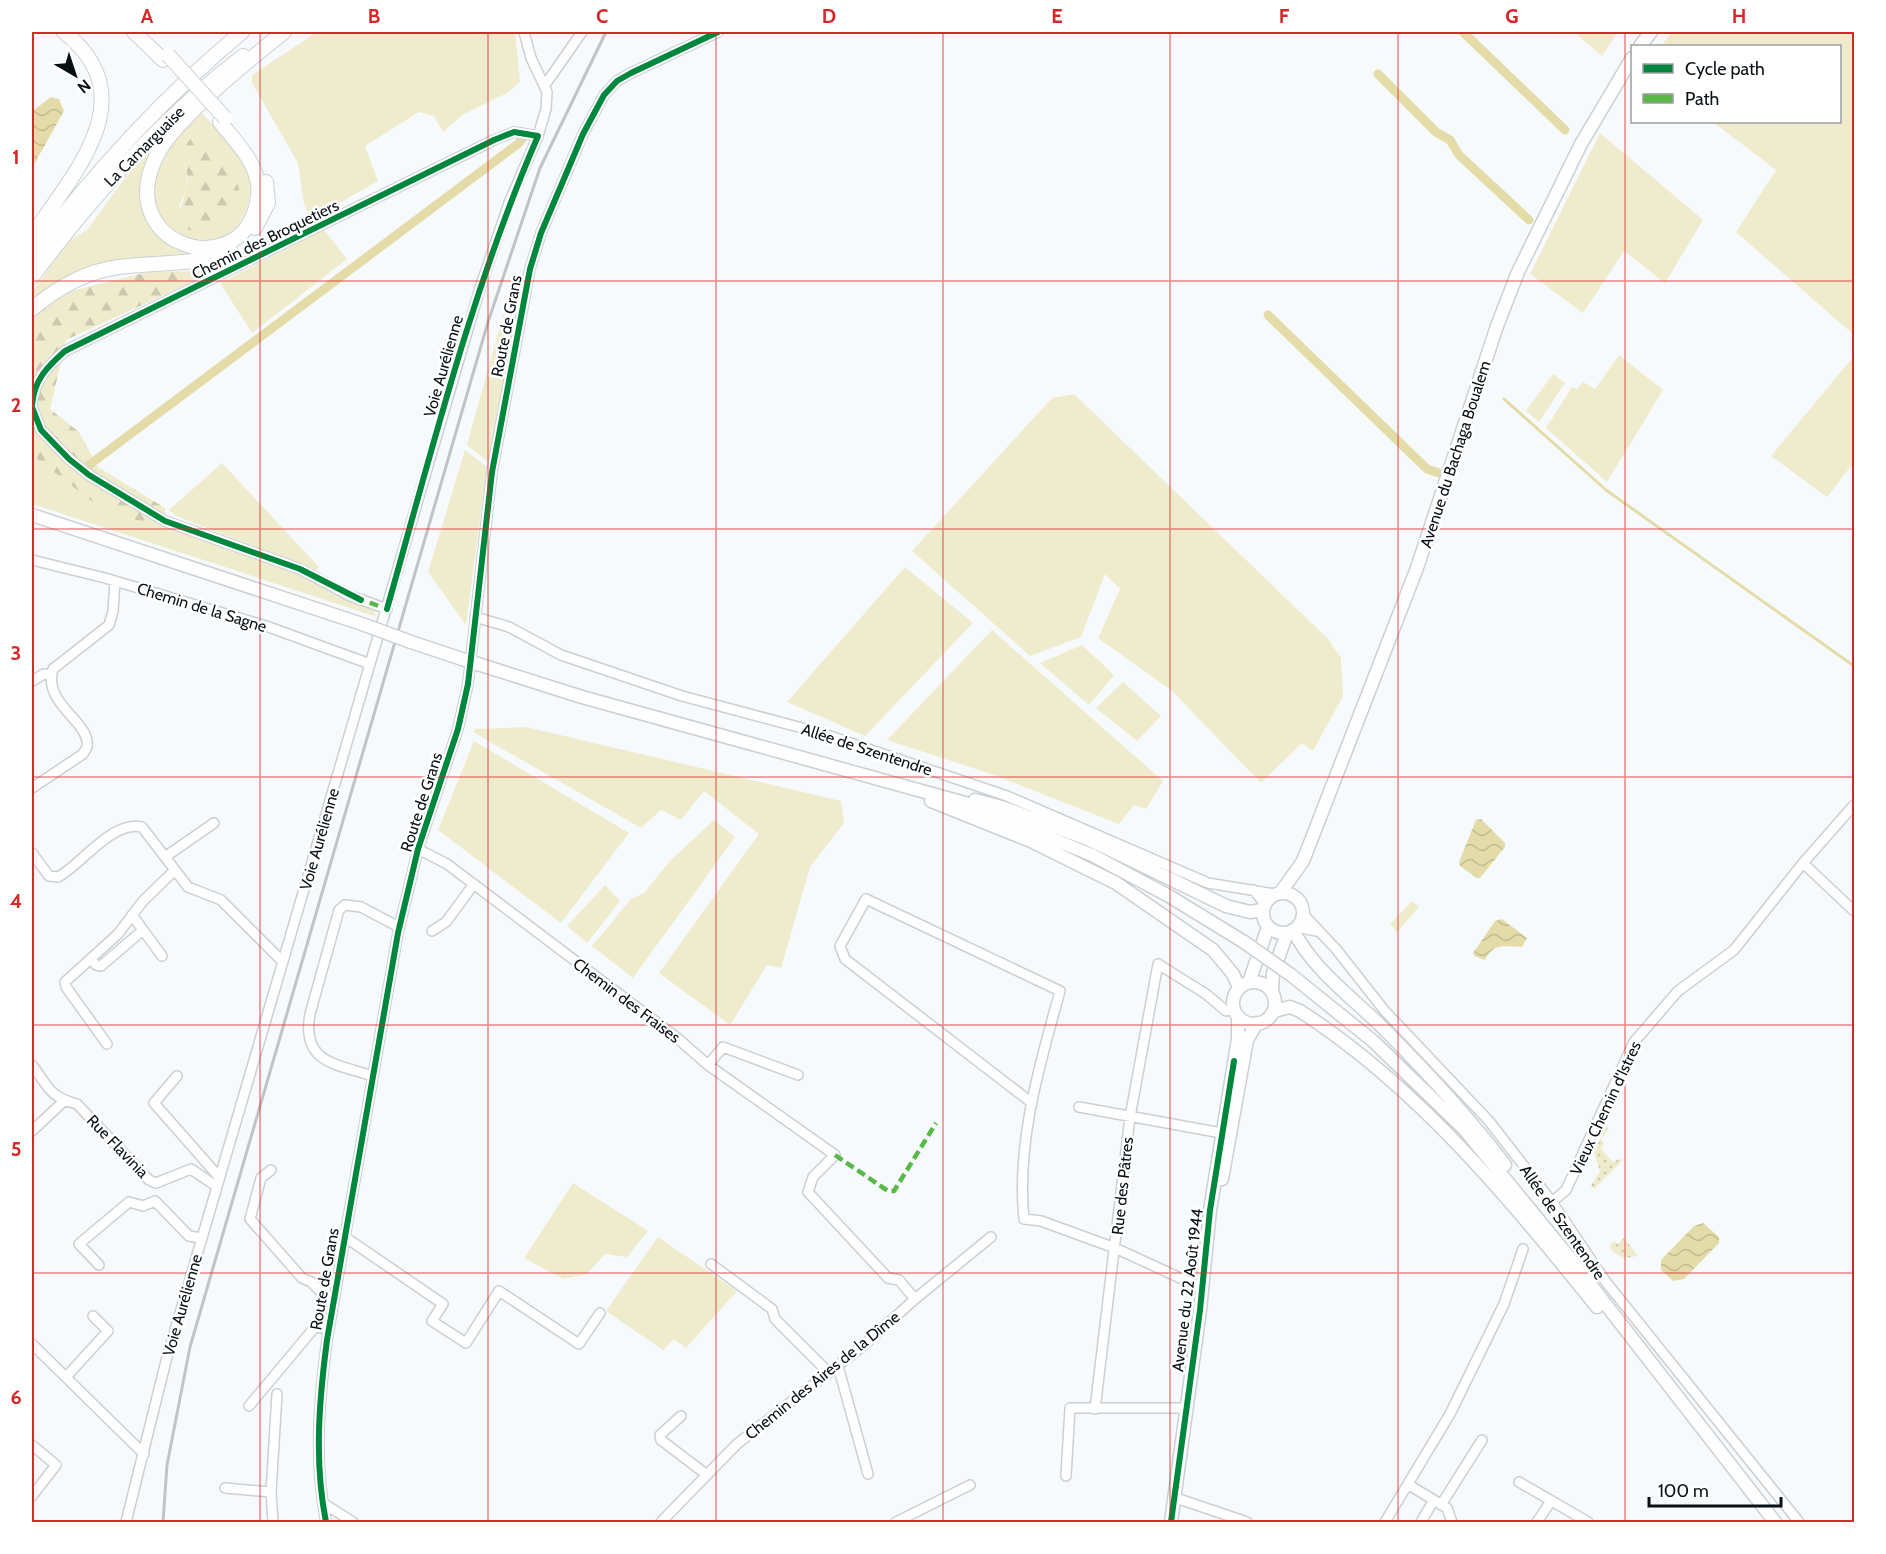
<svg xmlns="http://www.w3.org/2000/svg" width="1886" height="1554" viewBox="0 0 1886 1554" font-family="Cabin,sans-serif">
<defs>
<pattern id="forest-firs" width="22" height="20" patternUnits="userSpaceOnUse" patternTransform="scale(1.5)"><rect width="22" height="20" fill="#efeccd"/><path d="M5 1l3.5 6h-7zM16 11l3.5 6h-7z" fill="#ccc9af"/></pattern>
<pattern id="garden-dots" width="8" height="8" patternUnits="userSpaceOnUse" patternTransform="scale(1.5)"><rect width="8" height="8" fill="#efeccd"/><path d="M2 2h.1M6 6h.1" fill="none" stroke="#ccc9af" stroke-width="1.8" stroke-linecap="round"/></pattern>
<pattern id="water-waves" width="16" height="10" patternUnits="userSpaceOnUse" patternTransform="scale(1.5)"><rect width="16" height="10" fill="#e3dca9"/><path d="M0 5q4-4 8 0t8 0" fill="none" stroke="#c1bc91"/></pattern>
</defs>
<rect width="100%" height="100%" fill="#f7fafc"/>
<path fill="#efeccd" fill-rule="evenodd" d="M317 32H515L520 82 507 93 462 115 443 132 434 116 419 112 365 146 378 181 311 219 304 204 298 163 252 83V75Z
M1574 32H1618L1602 56Z
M1672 32H1854V335L1736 232 1776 170 1713 122H1840V46H1661Z
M202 113C217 130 239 149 247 171 251 183 251 196 247 207 226 278 112 225 170 147 179 135 191 124 202 113ZM189 140 192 232 179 206C182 199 187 191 187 183 187 166 179 156 189 140Z
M1600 133 1703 220 1665 283 1624 251 1583 313 1530 274Z
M153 146 143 175 142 210 154 231 175 249 185 251 190 257 90 270 60 280 32 300V292L70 240 87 230 125 178Z
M324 230 347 259 252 333 220 283Z
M503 315 516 319 489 463 467 445Z
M1619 355 1663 390 1607 482 1546 428 1572 387 1577 389 1583 382 1595 389Z
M1854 356V462L1827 497 1771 456Z
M1553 374 1565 383 1539 422 1526 411Z
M1074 394 1328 639 1341 658 1343 696 1313 751 1302 743 1261 783 1171 690 1098 638 1120 589 1105 574 1081 637 1030 656 912 551 1052 398Z
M465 450 487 467 466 625 428 572Z
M32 455 103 510 119 517 165 525 268 562 304 576 333 594 372 609 377 617 32 504Z
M222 463 319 567 316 571 176 516 169 510Z
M905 567 973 623 865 736 787 702Z
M992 630 1163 781 1146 809 1134 805 1119 824 991 774 887 740Z
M1082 645 1114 675 1089 705 1040 663Z
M1123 682 1161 716 1137 741 1096 708Z
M526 727 841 801 844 823 810 867 781 968 767 965 730 1025 659 973 759 834 704 791 681 820 661 810 641 828 473 732 475 729Z
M474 741 629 833 561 923 438 830Z
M714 820 735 837 633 978 592 946 631 899 644 893 670 861Z
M605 885 620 901 587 943 567 926Z
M1412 901 1419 907 1397 932 1390 924Z
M573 1183 648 1231 627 1257 605 1254 587 1274 563 1279 524 1258Z
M658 1237 737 1291 686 1348 674 1339 663 1350 606 1311Z"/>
<path fill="url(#forest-firs)" d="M193 136C213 142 244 179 240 202 236 227 203 236 183 228 175 209 184 204 187 186 191 165 173 157 193 136Z
M216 271 66 340 50 409 79 432 98 467 165 508V525L119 517 103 510 32 455V318L67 292 148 272Z"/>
<path fill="url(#garden-dots)" d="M1606 1126 1609 1129 1601 1139 1604 1144 1601 1149 1613 1162 1619 1159 1623 1160 1594 1189 1591 1185 1600 1171 1594 1153Z
M1624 1238 1638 1256 1624 1258 1613 1252 1610 1245 1614 1241 1618 1244Z"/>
<path fill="url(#water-waves)" d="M51 97 59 99 64 111 32 168V116L35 109Z
M1481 819 1505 843V847L1480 878H1477L1460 866 1459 862 1476 820Z
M1502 919 1527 938 1522 947C1505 947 1494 942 1485 960L1474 956 1473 953 1495 921Z
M1703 1223 1719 1237V1243L1684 1279 1673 1281 1661 1270V1260L1694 1226Z"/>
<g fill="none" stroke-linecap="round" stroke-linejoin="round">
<path stroke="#e3dca9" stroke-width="3" d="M1504 399 1606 490 1854 666"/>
<path stroke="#e3dca9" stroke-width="9" d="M1463 32 1565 130
M1378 74 1436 132 1450 140 1459 155 1529 220
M1268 315 1427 469 1439 473
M85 468 518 144 526 134"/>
<defs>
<path id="minor" d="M545 85 582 32
M32 405C34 380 47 367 65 351L494 140 514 132 538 136
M32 407 41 430 69 459 89 475 165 521 300 569 348 595 387 609
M32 560 105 578 266 626 370 664
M475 617 509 627 561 655 682 696 821 733 1007 796 1208 883 1275 894
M32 681 44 674 52 675
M32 788 83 754 87 747C91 721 42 705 53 669L109 625 113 611 115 581
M418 849 447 864 676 1037 708 1065 835 1155 813 1177 808 1192 888 1278 899 1280 915 1299
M32 853 49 876 58 877C81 865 112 820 142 827L188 887 221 900 283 962
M165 857 214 823
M1803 863 1854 911
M1254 890 1264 903
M1303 914 1336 949 1384 1010 1489 1121 1552 1202 1606 1282 1799 1522
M132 915 162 956
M1297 927 1316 931
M432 931 446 922 474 884
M92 960 96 965 101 966 143 930
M107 1044 66 987 65 982 118 934 143 901 175 870
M32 1065C48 1086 49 1097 77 1104L149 1180 156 1183 191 1169 216 1186
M708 1065 723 1047 798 1075
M177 1076 154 1103 219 1177
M373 1076C336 1064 301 1063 310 1014L339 910 345 905 361 907 399 927
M1032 1103 845 959 840 946 866 899 1060 991C1040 1064 1016 1142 1024 1219L1041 1221 1115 1248 1202 1288
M1079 1107 1227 1134
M32 1131 64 1101
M271 1170 261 1178 250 1219 302 1278 311 1282 333 1304
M1552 1202 1566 1190 1634 1042 1678 991 1734 950 1803 863 1854 805
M345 1237 443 1304 432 1321 466 1343 499 1291 579 1344 600 1313
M711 1264 772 1309 775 1319 829 1373
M99 1265 79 1244 129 1202 143 1206 155 1201 189 1236 201 1238
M32 1344 144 1454
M838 1366 868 1474
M66 1377 108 1331 93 1316
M249 1406 315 1327 329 1329
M1095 1409 1130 1117 1158 964 1206 994 1226 1011 1234 1009
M681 1416 660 1435 661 1440 707 1475
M32 1445 56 1465 32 1496
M1066 1476 1070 1408H1187
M1519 1482 1588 1522
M1409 1485 1447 1508 1452 1522
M225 1488 271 1492
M1173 1497 1247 1522
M323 1503 353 1522
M1441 1505 1482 1440
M126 1522 166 1361 480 288 509 203 538 136 546 109 547 92 531 58 524 32
M273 1522 271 1492 277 1394
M326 1522C314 1462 319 1401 327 1340L398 933 418 849 458 729 468 684 492 472 530 269 541 233 583 134 604 95 617 81 631 73 718 32
M661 1522 737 1444 864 1345 915 1299 991 1237
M896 1522 970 1485
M1385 1522 1450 1414 1504 1304 1523 1249
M1421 1522 1434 1500
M1537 1522 1551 1501"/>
<path id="major" d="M1640 46 1651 32
M32 515 362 624
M411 642 462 659
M481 665 582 697 965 803 1092 855 1169 896 1244 942
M975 800 1002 807 1090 840 1226 906 1250 912 1262 910
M931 801 1031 841 1116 883 1213 950 1233 974 1239 988
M1281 892 1303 861 1417 568 1497 326 1518 272 1581 144 1632 58
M1263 913a20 20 0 1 1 40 0a20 20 0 1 1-40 0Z
M1293 930C1314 971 1351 996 1383 1028 1426 1071 1468 1116 1505 1165
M1291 975 1373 1041 1464 1129 1569 1257 1775 1522
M1233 1003a21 21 0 1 1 42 0a21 21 0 1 1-42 0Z
M1249 982 1268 927
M1272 990 1273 973 1287 933
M1274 1011 1290 1007 1300 1011C1418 1087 1509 1198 1597 1307
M1222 1179 1247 1040 1257 1023
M1171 1522 1200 1310 1210 1210 1238 1039V1016"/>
<path id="highway" d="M134 32 163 60
M220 122C234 140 252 157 257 179 260 189 258 200 255 210 234 282 112 244 157 155 176 118 250 59 284 32
M255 228 268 203 266 182
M32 236C73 173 147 98 64 32
M32 255C95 172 161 99 242 32
M32 277C93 195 161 119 243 56
M32 309C57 288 86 271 119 267 157 262 194 266 230 251"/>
</defs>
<use href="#minor" stroke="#cad0d3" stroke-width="12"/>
<use href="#major" stroke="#cad0d3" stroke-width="15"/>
<use href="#highway" stroke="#cad0d3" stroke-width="16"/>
<use href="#minor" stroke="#fefeff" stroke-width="9"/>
<use href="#major" stroke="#fefeff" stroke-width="12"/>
<use href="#highway" stroke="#fefeff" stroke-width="14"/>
<path stroke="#c1c3c4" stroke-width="3" d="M163 1522 167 1465 190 1347 488 322 540 168 606 32"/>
<defs>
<path id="major-bridge" d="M362 624 411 642
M462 659 481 665
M1244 942 1291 975"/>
<path id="highway-bridge" d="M168 55 225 118"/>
</defs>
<use href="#major-bridge" stroke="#cad0d3" stroke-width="15" stroke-linecap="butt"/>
<use href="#highway-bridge" stroke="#cad0d3" stroke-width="16" stroke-linecap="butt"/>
<use href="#major-bridge" stroke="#fefeff" stroke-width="12"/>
<use href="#highway-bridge" stroke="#fefeff" stroke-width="14"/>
<path stroke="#58b947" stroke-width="4.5" stroke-dasharray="9 4.5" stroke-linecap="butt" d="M357 598 387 609
M835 1155 888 1191H894L936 1123"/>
<defs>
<path id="cycleway" d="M32 405C34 380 47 367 65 351L494 140 514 132 538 136C472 288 432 450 387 609
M32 407 41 430 69 459 89 475 165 521 300 569 361 600
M326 1522C314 1462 319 1401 327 1340L398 933 418 849 458 729 468 684 492 472 530 269 541 233 583 134 604 95 617 81 631 73 718 32
M1171 1522 1200 1310 1210 1210 1234 1061"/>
</defs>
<use href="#cycleway" stroke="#fff" stroke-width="10"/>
<use href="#cycleway" stroke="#00873e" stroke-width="6"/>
</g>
<path fill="none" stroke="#d62828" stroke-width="1.5" stroke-opacity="0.55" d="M260 32V1522M488 32V1522M716 32V1522M943 32V1522M1170 32V1522M1398 32V1522M1625 32V1522M32 281H1854M32 529H1854M32 777H1854M32 1025H1854M32 1273H1854"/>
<g text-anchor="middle" stroke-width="5" stroke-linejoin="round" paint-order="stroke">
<g font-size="16" fill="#091014" stroke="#fff">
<text transform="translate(144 146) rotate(-45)" y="6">La Camarguaise</text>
<text transform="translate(265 239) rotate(-26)" y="6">Chemin des Broquetiers</text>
<text transform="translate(506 326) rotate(-79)" y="6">Route de Grans</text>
<text transform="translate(443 366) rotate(-74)" y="6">Voie Aurélienne</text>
<text transform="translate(1455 454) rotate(-72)" y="6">Avenue du Bachaga Boualem</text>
<text transform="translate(202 607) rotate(17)" y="6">Chemin de la Sagne</text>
<text transform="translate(867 749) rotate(18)" y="6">Allée de Szentendre</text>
<text transform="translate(421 802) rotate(-72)" y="6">Route de Grans</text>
<text transform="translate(319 839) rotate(-74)" y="6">Voie Aurélienne</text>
<text transform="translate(627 1000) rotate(37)" y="6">Chemin des Fraises</text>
<text transform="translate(1605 1108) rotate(-65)" y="6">Vieux Chemin d'Istres</text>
<text transform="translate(118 1146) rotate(46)" y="6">Rue Flavinia</text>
<text transform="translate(1122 1186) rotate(-84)" y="6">Rue des Pâtres</text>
<text transform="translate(1563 1222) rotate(55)" y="6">Allée de Szentendre</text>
<text transform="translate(324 1279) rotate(-80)" y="6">Route de Grans</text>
<text transform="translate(1187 1290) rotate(-83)" y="6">Avenue du 22 Août 1944</text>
<text transform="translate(182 1305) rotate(-74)" y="6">Voie Aurélienne</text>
<text transform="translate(822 1375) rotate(-39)" y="6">Chemin des Aires de la Dîme</text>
</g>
</g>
<rect width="1886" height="1554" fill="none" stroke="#ffffff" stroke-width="66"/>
<rect x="1631" y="45" width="210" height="78" fill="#ffffff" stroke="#9d9fa1" stroke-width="1.5"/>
<rect x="1643" y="64" width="30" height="9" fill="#00873e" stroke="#9d9fa1" stroke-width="1.5"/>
<text x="1685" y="75" font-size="18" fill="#091014">Cycle path</text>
<rect x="1643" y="94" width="30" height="9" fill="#58b947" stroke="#9d9fa1" stroke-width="1.5"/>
<text x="1685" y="105" font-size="18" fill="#091014">Path</text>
<g transform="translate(75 75) rotate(141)" stroke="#ffffff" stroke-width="4.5" paint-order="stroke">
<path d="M0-4.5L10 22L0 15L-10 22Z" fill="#091014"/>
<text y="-9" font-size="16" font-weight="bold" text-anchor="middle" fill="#091014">N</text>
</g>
<path d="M1649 1497v9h132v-9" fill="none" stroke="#091014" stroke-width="3"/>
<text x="1658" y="1497" font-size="18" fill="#091014" stroke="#ffffff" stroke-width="4.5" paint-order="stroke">100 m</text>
<rect x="33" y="33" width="1820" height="1488" fill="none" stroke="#d62828" stroke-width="2"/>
<g font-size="20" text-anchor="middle" font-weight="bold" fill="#d62828">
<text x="147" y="23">A</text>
<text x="374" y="23">B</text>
<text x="602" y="23">C</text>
<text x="829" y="23">D</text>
<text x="1057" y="23">E</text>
<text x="1284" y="23">F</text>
<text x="1512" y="23">G</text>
<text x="1739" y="23">H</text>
<text x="16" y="164">1</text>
<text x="16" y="412">2</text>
<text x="16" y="660">3</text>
<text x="16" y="908">4</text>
<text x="16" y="1156">5</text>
<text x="16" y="1404">6</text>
</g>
</svg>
